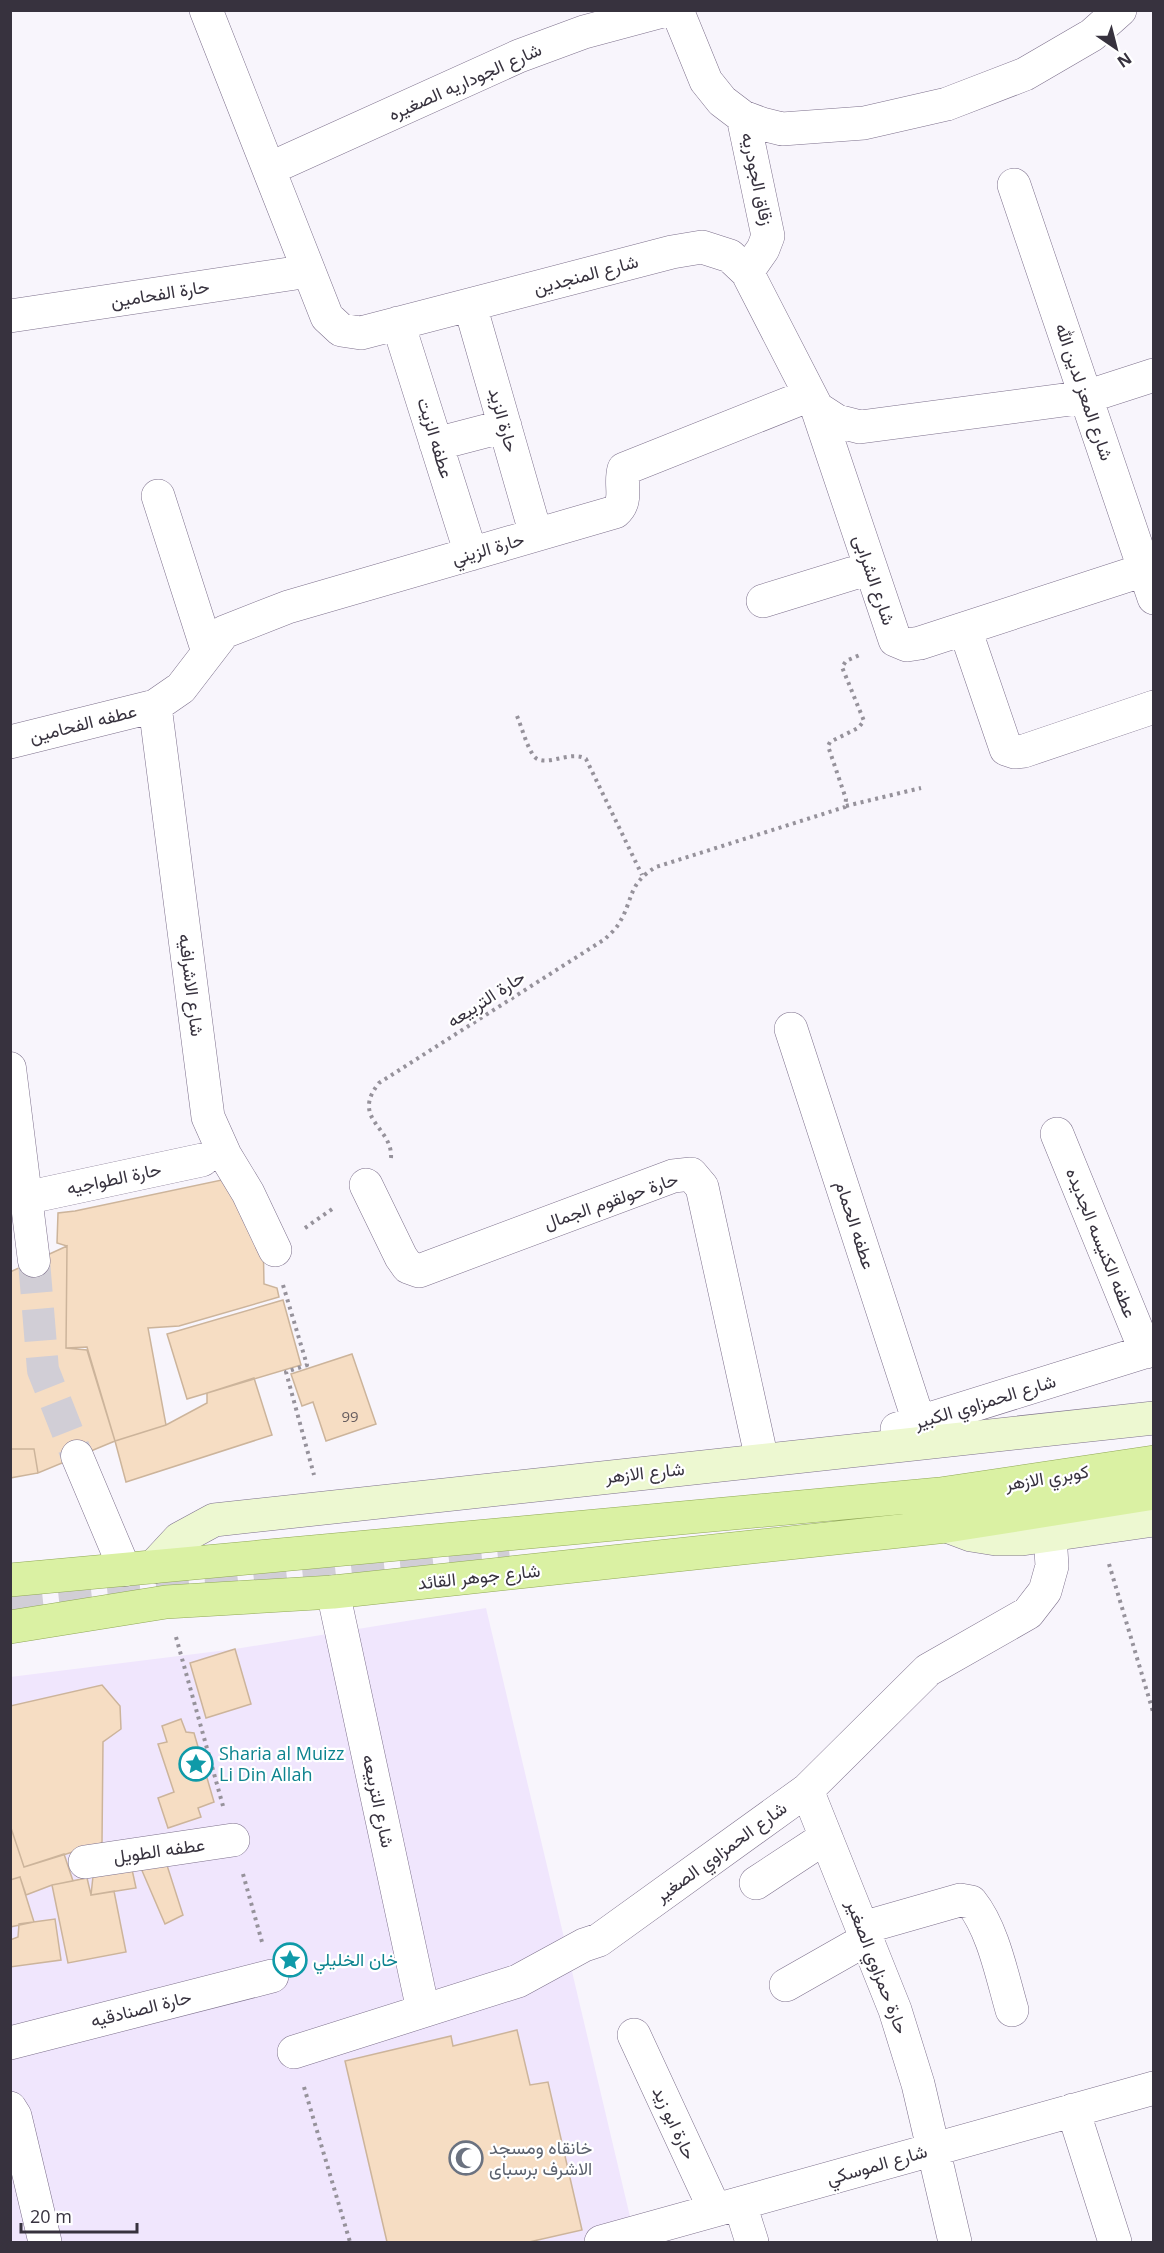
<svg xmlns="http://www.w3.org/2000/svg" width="1164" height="2253" viewBox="0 0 1164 2253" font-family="'Open Sans',Vazirmatn,sans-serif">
<rect width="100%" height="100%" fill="#f8f5fc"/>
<path fill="#f0e6fd" d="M486 1608 636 2242H11L10 1677 235 1649Z"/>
<path fill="#f6ddc3" stroke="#ccb49b" stroke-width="1.5" d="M231 1178 263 1235 264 1284 277 1288 279 1297 179 1326 148 1328 166 1425 115 1441 87 1347 66 1348 67 1246 57 1243 58 1213 75 1211Z
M67 1246 66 1348 87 1350 115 1441 38 1473 34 1449H10V1272Z
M283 1300 301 1365 187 1399 167 1334Z
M352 1354 376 1424 326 1441 313 1402 302 1406 291 1374Z
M254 1378 272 1435 126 1482 115 1441 166 1425 207 1403V1393Z
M10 1449H34L38 1473 10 1478Z
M235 1649 251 1704 206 1718 190 1663Z
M102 1685 120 1706 121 1729 103 1742 102 1843 24 1867 10 1825V1706Z
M181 1719 186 1732 194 1733 214 1802 198 1808 201 1817 168 1828 158 1798 174 1792 158 1744 167 1742 162 1726Z
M10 1825 24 1867 64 1854 73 1881 52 1885 26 1895 20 1877 10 1880Z
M164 1856 183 1915 165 1924 137 1859Z
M130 1860 136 1888 91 1895 94 1867Z
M20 1877 34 1922 10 1927V1880Z
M87 1878 91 1895 114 1891 126 1952 68 1963 52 1885Z
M55 1919 61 1960 10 1967V1940L18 1937 19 1924Z
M517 2030 530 2085 548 2082 582 2230 529 2242H387L345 2061 451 2036 453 2046Z"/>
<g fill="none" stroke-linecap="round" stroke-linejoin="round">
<path stroke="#d1ced6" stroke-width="32" stroke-dasharray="32 16" stroke-linecap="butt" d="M34 1261 43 1370 77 1456"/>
<path stroke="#d1ced6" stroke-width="33" stroke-dasharray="33 16" stroke-linecap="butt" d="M10 1603 509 1550"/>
<defs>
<path id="pedestrian" d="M10 1068 34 1261
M77 1456 125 1570"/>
<path id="minor" d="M206 10 327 317 341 330 361 333 672 252 702 247 730 256 747 272 817 408 837 421 860 427 1086 397 1154 375
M677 10 706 81 722 101 743 117 762 124 782 129 864 123 947 104 1025 74 1092 35 1120 10
M743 117 768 236 763 249 747 272
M269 169 519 56 584 32 666 10
M1014 185 1154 598
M470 305 536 535
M10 316 309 271
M398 323 471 554
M817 408 895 640 907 645 920 643 1144 570
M436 444 505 426
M158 496 208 652
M763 601 870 568
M965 629 1006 749 1015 752 1024 751 1154 707
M155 706 208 1117 225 1155 248 1193 275 1250
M10 742 155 706 181 688 224 632 288 607 615 512C629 500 619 485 624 469L810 395
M791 1029 919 1422
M1057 1134 1146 1352
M366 1185 401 1257 408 1267 419 1271 673 1176 691 1174 702 1187 762 1460
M25 1198 202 1160
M897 1429 1154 1349
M333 1592 423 2010
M807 1790 895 2010 918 2084 955 2242
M85 1862 233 1840
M756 1883 826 1837
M862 1928 960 1900 971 1902C993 1929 1002 1976 1012 2010
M786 1985 867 1939
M634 2035 715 2210
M10 2043 272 1976
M294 2052 518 1981 584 1945 599 1940 807 1790 928 1670 1028 1613 1045 1591 1052 1566 1050 1535
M10 2108 15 2116 45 2242
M1073 2110 1115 2242
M740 2204 752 2242
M601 2242 1154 2088"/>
<path id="secondary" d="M947 1526 971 1535 996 1539H1022L1154 1520
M153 1567 179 1539 214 1520 1154 1418"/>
<path id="primary" d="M10 1580 940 1494 1154 1462
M10 1627 166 1602 333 1592 947 1526 1154 1493"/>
</defs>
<use href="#pedestrian" stroke="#7d708c" stroke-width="33"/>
<use href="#minor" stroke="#7d708c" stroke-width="34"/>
<use href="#secondary" stroke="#7d708c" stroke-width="34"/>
<use href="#primary" stroke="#91a858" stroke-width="34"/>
<path stroke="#96929b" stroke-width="4" stroke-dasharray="3 4.5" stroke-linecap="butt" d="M517 716C522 728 526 744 533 755 543 770 570 749 586 759L642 875
M846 806 921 788
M391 1158C393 1127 350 1119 379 1083L605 939C609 935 615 930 618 925 634 900 627 884 656 867L845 807 846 799 828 746 830 742 858 728 864 721 842 667 846 661 862 654
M305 1228 335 1207
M283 1285 307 1365 286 1372 314 1475
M1109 1564 1154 1715
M176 1637 223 1806
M243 1874 262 1942
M304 2087 350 2242"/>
<use href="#pedestrian" stroke="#fff" stroke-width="32"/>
<use href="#minor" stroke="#fff" stroke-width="33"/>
<use href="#secondary" stroke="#edf8d1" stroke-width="33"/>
<use href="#primary" stroke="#daf1a3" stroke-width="33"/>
</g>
<defs>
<symbol id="sight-ring" viewBox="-11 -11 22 22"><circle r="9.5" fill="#fff" stroke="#0f9aa8" stroke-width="1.5"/><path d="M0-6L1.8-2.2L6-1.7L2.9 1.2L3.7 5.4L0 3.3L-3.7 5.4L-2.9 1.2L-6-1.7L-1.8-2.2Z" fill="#0f9aa8"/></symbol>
<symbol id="mosque-ring" viewBox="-11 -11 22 22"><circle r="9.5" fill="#fff" stroke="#6b7280" stroke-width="1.5"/><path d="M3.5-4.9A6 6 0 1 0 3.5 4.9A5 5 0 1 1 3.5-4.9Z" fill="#6b7280"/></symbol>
</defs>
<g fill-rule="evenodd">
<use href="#sight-ring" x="177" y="1745" width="38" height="38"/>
<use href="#sight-ring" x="271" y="1941" width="38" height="38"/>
<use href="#mosque-ring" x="447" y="2139" width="38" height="38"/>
</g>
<g text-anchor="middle" stroke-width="4.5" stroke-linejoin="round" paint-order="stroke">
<g font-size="15" fill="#675d5f">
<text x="350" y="1422">99</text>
</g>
<g font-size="18" fill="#37323e" stroke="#fff">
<text transform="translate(465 82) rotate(-24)" y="6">شارع الجوداريه الصغيره</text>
<text transform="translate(757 179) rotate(78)" y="6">زقاق الجودريه</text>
<text transform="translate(586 275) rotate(-15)" y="6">شارع المنجدين</text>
<text transform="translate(160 294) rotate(-9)" y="6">حارة الفحامين</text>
<text transform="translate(1084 392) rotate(71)" y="6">شارع المعز لدين الله</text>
<text transform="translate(503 420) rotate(74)" y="6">حارة الزيد</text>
<text transform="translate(435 438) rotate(73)" y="6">عطفه الزيت</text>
<text transform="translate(488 549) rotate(-16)" y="6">حارة الزيني</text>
<text transform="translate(874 580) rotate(71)" y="6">شارع الشرابى</text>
<text transform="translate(83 724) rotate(-14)" y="6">عطفه الفحامين</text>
<text transform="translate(191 985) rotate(83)" y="6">شارع الاشرافيه</text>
<text transform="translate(486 999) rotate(-33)" y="6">حارة التربيعه</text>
<text transform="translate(114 1179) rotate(-12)" y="6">حارة الطواجيه</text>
<text transform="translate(611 1201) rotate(-19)" y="6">حارة حولقوم الجمال</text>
<text transform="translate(855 1225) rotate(72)" y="6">عطفه الحمام</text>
<text transform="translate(1101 1243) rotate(68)" y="6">عطفه الكنيسه الجديده</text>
<text transform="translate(985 1402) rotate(-17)" y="6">شارع الحمزاوي الكبير</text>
<text transform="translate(645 1473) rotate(-6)" y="6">شارع الازهر</text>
<text transform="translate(1047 1478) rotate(-9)" y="6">كوبري الازهر</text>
<text transform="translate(479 1577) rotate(-6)" y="6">شارع جوهر القائد</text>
<text transform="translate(378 1801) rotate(78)" y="6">شارع التربيعه</text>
<text transform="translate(159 1851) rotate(-8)" y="6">عطفه الطويل</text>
<text transform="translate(721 1852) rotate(-36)" y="6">شارع الحمزاوي الصغير</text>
<text transform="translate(877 1967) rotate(69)" y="6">حارة حمزاوي الصغير</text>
<text transform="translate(141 2009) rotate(-14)" y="6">حارة الصنادقيه</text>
<text transform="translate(674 2123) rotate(65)" y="6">حارة ابو زيد</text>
<text transform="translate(877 2165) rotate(-16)" y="6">شارع الموسكي</text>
</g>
<g font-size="18" fill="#0d838f" stroke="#fff" text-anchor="start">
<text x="219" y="1760">Sharia al Muizz<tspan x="219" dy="21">Li Din Allah</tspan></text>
<text x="313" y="1966">خان الخليلي</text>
</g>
<g font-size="18" fill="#5b616d" stroke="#fff" text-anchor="start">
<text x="489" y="2154">خانقاه ومسجد<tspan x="489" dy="21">الاشرف برسباى</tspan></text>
</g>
</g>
<rect width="1164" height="2253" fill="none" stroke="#37323e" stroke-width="24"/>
<g transform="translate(1116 48) rotate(145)" stroke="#ffffff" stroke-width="4.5" paint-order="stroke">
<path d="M0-4.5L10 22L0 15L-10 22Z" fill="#37323e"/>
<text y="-9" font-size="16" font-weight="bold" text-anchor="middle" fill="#37323e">N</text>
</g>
<path d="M21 2223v9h116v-9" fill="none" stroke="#37323e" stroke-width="3"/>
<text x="30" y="2223" font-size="18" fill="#37323e" stroke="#ffffff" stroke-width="4.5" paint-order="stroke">20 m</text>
</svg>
